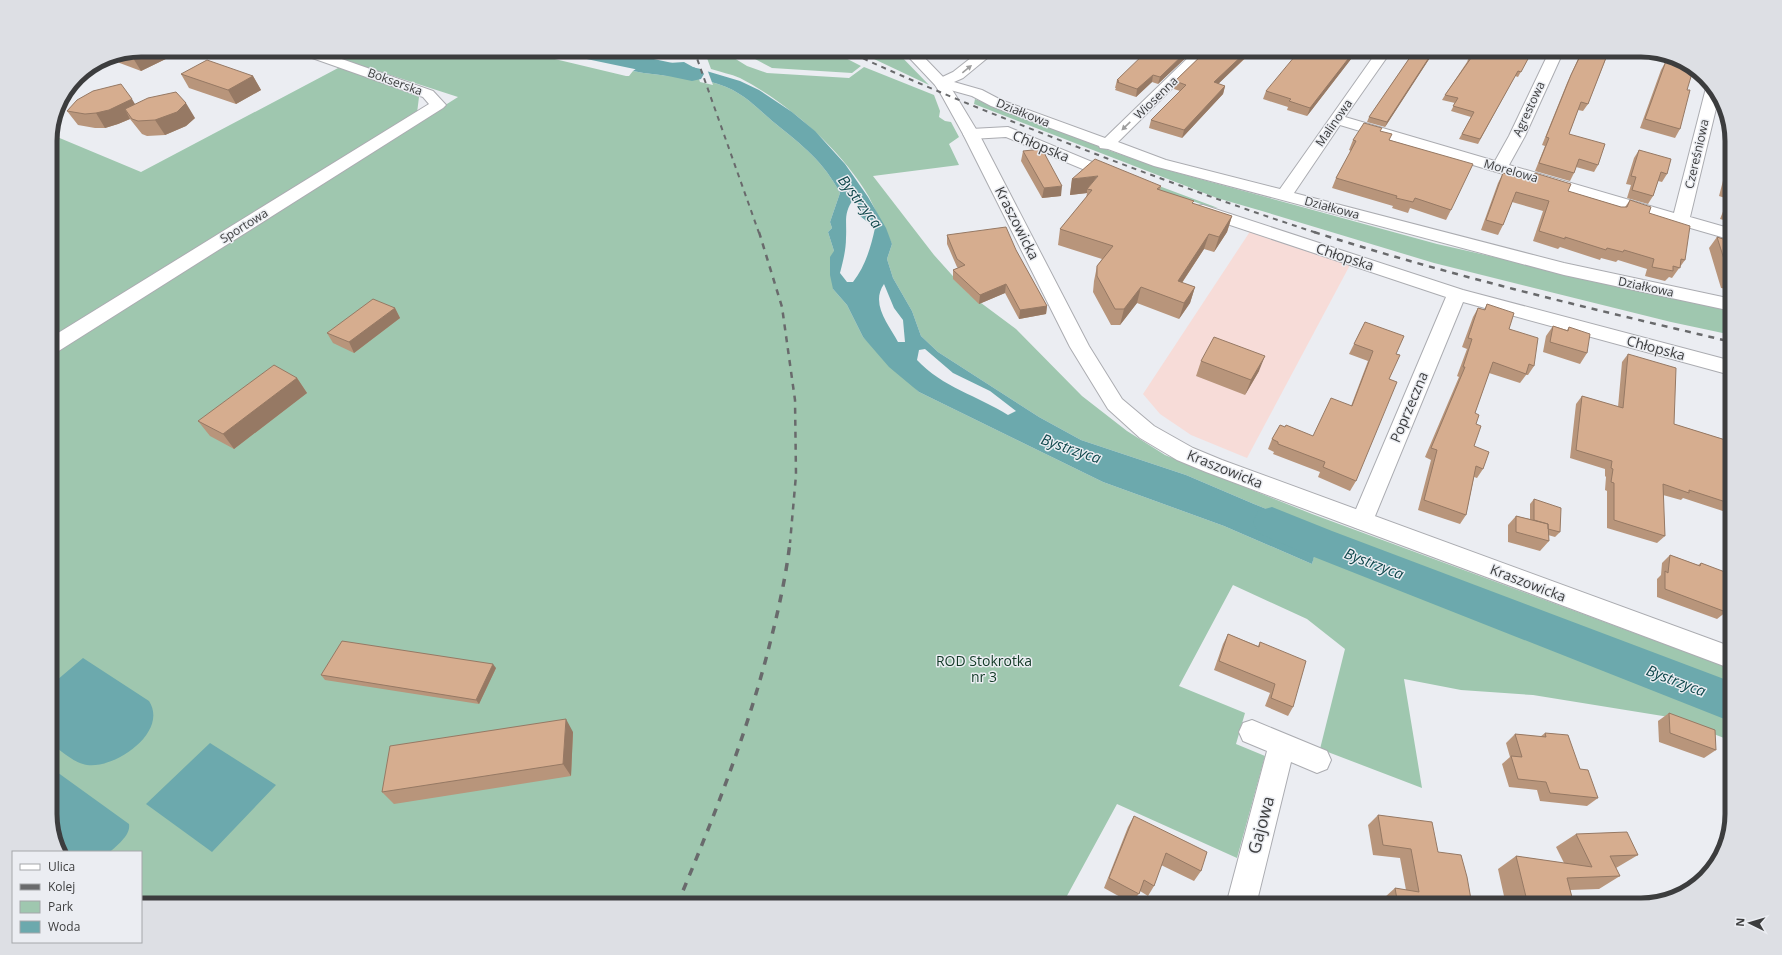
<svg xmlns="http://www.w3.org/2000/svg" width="1782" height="955" viewBox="0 0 1782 955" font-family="'Open Sans',sans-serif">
<rect width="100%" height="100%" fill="#ebedf2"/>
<path fill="#f7dcd8" d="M1251 230 1350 265 1247 458 1191 435 1160 414 1143 394Z"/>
<path fill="#9fc7af" d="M313 50H517L626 76H629L633 71C661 77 691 75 718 84 745 93 754 106 776 124 802 145 824 162 840 193L830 222 832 228 828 232 834 251 833 289 847 305 863 337 919 392 1103 482 1224 526 1312 564 1320 531 1254 504 1186 475 1081 440 1039 417 938 352 921 336 912 311 893 278 887 259 892 244C884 229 877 213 869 197 842 150 788 103 740 78 731 74 720 72 711 69L704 50H721L747 66 767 73 849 78 864 67 934 95 940 111 939 117 945 121 951 122 959 137 949 144 959 165 873 176 934 255 969 294 1016 329 1082 396 1127 431 1165 455 1312 514 1732 669V741L1669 717 1533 695 1461 690 1404 679 1422 788 1320 749 1345 649 1307 619 1233 585 1179 686 1245 713 1236 744 1265 756 1237 858 1117 804 1062 905H141V852H61L50 820V355L458 97Z
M738 50H830L861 66 852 73 772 68Z
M855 50H865L876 55 896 51 929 85Z
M340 67 419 97 417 113 50 339V134L141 172Z
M975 99 1108 150 1160 168 1437 244 1732 311V335L1671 322 1434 263 1262 211 1217 198 974 104Z
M1151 183 1218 208 1210 207 1153 188Z"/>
<path fill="#6ca9ad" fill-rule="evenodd" d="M650 59 669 63 684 62 693 67 740 81 759 90 792 112 815 131 845 164 868 197 886 228 892 244 887 259 893 278 912 311 921 336 938 352 1039 417 1081 440 1186 475 1254 504 1321 531 1312 564 1224 526 1103 482 919 392 889 367 863 337 847 305 833 289 830 275V257L834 251 828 232 832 228 830 222 840 193C824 162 802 145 776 124 754 106 745 93 718 84 691 75 661 77 633 71ZM854 198 859 206 860 216 875 228C871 247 865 267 853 282H847L840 273C843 261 846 250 846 238 847 220 843 214 854 198ZM884 284 894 308 903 320 905 342H898C889 325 870 304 884 284ZM925 349 953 373 990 391 1016 411 1008 415C978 396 942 387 917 360L919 350Z
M83 658 149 701C169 732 115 769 87 765 73 763 61 750 50 743V686Z
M210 743 276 785 212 852 146 804Z
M50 767 129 824C131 835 117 845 110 852H61L50 820Z"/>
<path fill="#ebedf2" d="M694 65 707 69 713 85 700 82Z"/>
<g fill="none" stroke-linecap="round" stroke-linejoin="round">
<path fill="#6ca9ad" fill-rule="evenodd" d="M565 50H611L701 69 704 74 701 79 692 81 577 57 569 55Z
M1272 507 1332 531 1732 682V722L1304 553 1258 533 1253 522 1258 511Z"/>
<defs>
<path id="minor" d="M296 50H316L433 91 446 105 443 108 57 352 50 354V338L429 104 423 97 298 53Z
M981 50H997L963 78 954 82 982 90 1001 100 1105 138 1196 50H1211L1118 142 1166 160 1280 189 1378 50H1392L1345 117 1495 161 1509 136 1550 50H1564L1525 136 1509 165 1674 213 1706 88 1710 84 1717 91 1719 96 1690 217 1732 229V240L1493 171 1340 125 1294 193 1564 263 1732 299V311L1564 275 1154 166 1108 149 1100 148 1099 146 991 106 972 96 936 86 934 83 936 80 953 72Z
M1008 127 1121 174 1123 177 1121 180 1115 182 1109 180 1006 137 971 139 965 137 963 134 965 131 971 129Z
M1203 205 1463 290 1732 361V373L1727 374 1463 302 1373 521 1370 527 1362 530 1354 527 1351 521 1446 297 1197 214 1195 210 1197 206Z
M1252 720 1327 751 1331 760 1327 769 1317 773 1291 762 1256 905H1226L1267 751 1243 741 1239 732 1243 723Z"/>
<path id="tertiary" d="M902 50H917L946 80 956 96 979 134 1089 346 1122 399 1154 426 1193 448 1222 460 1732 647V669L1206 472 1177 460 1140 438 1108 409 1070 347 963 134 942 96 935 85Z"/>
</defs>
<use href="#minor" stroke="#abacb1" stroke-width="2"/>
<use href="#tertiary" stroke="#abacb1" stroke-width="2"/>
<use href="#minor" fill="#fff" fill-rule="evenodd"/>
<use href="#tertiary" fill="#fff" fill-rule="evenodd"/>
<path stroke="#696a6c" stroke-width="2" stroke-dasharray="5 5" stroke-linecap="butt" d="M694 50 759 233
M845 50C930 90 1018 124 1106 158 1175 184 1246 210 1317 233"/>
<path stroke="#696a6c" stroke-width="2.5" stroke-dasharray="6 6" stroke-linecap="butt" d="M759 232 782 307 795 400 796 475 790 543
M1314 232C1451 276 1592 309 1732 342"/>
<path stroke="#696a6c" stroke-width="3.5" stroke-dasharray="8 8" stroke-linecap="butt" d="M677 905C712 822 745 739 768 651 777 616 786 578 790 542"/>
</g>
<path fill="#b8957b" d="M141 50H193L183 55 178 53 141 71 117 62 113 56Z
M1194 50 1158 84 1152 82 1136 97 1115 90 1116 88H1115L1117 80Z
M1207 50H1267L1264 53 1253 51 1218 84 1225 86 1223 94 1182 138 1149 128 1151 120 1180 91 1174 89 1175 81Z
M1358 50 1307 116 1287 110 1288 107 1263 99 1266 91Z
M1415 50H1435L1385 127 1367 122 1369 117Z
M1582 50H1610L1607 56 1588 104 1583 111 1578 110 1569 134 1598 165 1594 172 1576 167 1574 173 1570 181 1535 171 1545 146 1542 145 1567 83Z
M1526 56 1529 57 1518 77 1515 76 1478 144 1459 139 1471 117 1451 111 1455 103 1442 100 1445 95 1467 62 1469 57Z
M1672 57 1681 60 1687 90 1680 129 1675 138 1640 128 1661 70 1666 61 1671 63Z
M181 74 253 76 261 90 236 104 189 88Z
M135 105 195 118 186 126 165 135 147 136 142 134 130 119 118 124 105 128H95L78 125 67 111Z
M1380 131 1390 140 1451 210 1446 220 1410 208 1408 213 1392 208 1393 206 1332 188 1336 178 1351 151 1349 150 1353 140Z
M1732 144V228L1731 227V222L1720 219 1728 199 1719 196 1730 154Z
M1639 150 1667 174 1662 182 1658 181 1653 196 1648 204 1627 198 1631 185 1626 184 1634 158Z
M1023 151 1061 196 1042 198 1021 161Z
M1503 173 1532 180 1535 173 1568 191 1621 207H1625L1630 200 1649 213 1685 260 1672 278 1669 277 1665 281 1645 276 1647 269 1618 260 1616 262 1601 258 1600 260 1560 247 1558 249 1533 241 1543 211 1512 202 1503 225 1498 235 1481 230 1498 183Z
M1072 179 1161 186 1160 190 1193 204 1232 216 1227 232 1214 252 1204 249 1182 283 1195 287 1190 303 1179 319 1137 303 1120 325H1111L1093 292 1094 281 1097 266 1102 259 1058 245 1060 229 1086 198 1087 193 1070 195Z
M947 235 1016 250 1047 306 1046 314 1019 319 1005 293 979 304 953 279V270L958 268 957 267 947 244Z
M1732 236V290L1721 288 1709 248 1717 237 1729 241Z
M1487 304 1509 329 1534 366 1528 375H1526L1520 383 1489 373 1475 413 1476 424 1474 446 1483 469 1477 478 1474 477 1466 515 1460 524 1418 510 1431 460 1425 457 1459 377 1457 376 1467 349 1462 347 1473 317 1478 308 1484 310Z
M395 308 400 318 354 353 333 343 327 333Z
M1365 322 1396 354 1389 379 1356 481 1350 491 1318 477 1320 472 1273 454 1274 452 1268 449 1272 439 1313 436 1351 406 1368 361 1349 354Z
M1553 326 1567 330 1569 327 1587 353 1580 364 1543 352 1546 336Z
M1628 354 1674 424 1732 442V514L1683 498 1681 500 1663 495 1665 536 1657 543 1607 528V491L1605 490 1606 477 1605 476V469L1570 458 1576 404 1582 396 1618 407 1622 362Z
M1201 361 1259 371 1245 395 1196 376Z
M297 378 307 393 234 449 210 436 198 421Z
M1534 499 1560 532 1555 537 1548 535 1549 541 1540 551 1508 542V525L1516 516 1530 519V504Z
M1670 555 1698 565 1701 563 1726 612 1717 619 1657 597V579L1661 575 1662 563Z
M1228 634 1258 646 1260 642 1293 707 1288 716 1265 706 1270 693 1214 670 1223 644Z
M496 668 479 704 325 680 321 675Z
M1669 713 1716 750 1704 758 1659 742 1658 721Z
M573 732 571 776 394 804 382 792Z
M1545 733 1580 769 1598 798 1587 806 1540 801 1537 790 1509 787 1502 764 1510 757 1506 743 1515 734 1540 737Z
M1378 815 1438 852 1472 905H1386L1385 897 1395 888 1406 890 1400 858 1373 855 1368 825Z
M1134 816 1201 871 1194 881 1161 865 1154 886 1148 896 1140 891 1133 904 1104 888 1128 827Z
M1576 834 1638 855 1616 868 1620 876 1599 889 1570 890 1574 905H1506L1498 869 1516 856 1564 863 1556 847Z"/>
<path fill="#967964" d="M150 50H177L178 53 141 71 133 58Z
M181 50H193L183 55Z
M1188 50H1194L1158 84 1160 77Z
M1248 50H1253L1212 90 1214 82Z
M1355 50H1358L1307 116 1310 108Z
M1434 50H1435L1385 127 1387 122Z
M1153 75 1152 82 1136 97 1137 89Z
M253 76 261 90 236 104 228 90Z
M1225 86 1223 94 1182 138 1184 130Z
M132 99 141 114 125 109 130 119 118 124 105 128 96 113Z
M186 103 195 118 186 126 165 135 155 120Z
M1098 176 1087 189V193L1070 195 1072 179Z
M1062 186 1061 196 1042 198 1044 188Z
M1232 216 1227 232 1214 252 1219 237Z
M1209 234 1204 249 1173 296 1178 281Z
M1006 284 1005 293 979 304 980 295Z
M1141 287 1137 303 1120 325 1124 309Z
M1195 287 1190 303 1179 319 1184 303Z
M1047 306 1046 314 1019 319 1020 310Z
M395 308 400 318 354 353 349 342Z
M1265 356 1259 371 1245 395 1251 380Z
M297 378 307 393 234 449 223 434Z
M493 664 496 668 479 704 476 700Z
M566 719 573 732 571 776 563 764Z"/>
<path fill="#d6ad8f" stroke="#967964" d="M141 50H150L133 58 122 54Z
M1148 50H1188L1160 77 1153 75 1137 89 1117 82 1119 81 1117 80Z
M1207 50H1248L1214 82 1225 86 1184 130 1151 120 1186 85 1175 81Z
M1300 50H1355L1310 108 1289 101 1291 99 1266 91Z
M1415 50H1434L1387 122 1369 117Z
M1473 50H1529L1526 56 1529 57 1521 72 1518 71 1480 139 1462 134 1474 112 1453 106 1458 98 1445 95 1471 58 1469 57Z
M1583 50H1609L1588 104 1581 102 1569 134 1605 144 1598 165 1579 159 1574 173 1539 163 1549 138 1546 137 1571 75Z
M1675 58 1681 60 1693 70 1687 90H1690L1680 129 1645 119 1666 61 1674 63Z
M207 60 253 76 228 90 181 74Z
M121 84 132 99 109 110 96 113 85 114 67 111 77 100 93 91Z
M176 92 186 103 177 112 155 120 138 121 132 119 125 109 148 98Z
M1364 123 1382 128 1380 131 1392 134 1389 140 1473 164 1451 210 1415 198 1413 202 1396 198 1397 196 1336 178 1356 141 1353 140Z
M1042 149 1062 186 1044 188 1023 151Z
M1639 150 1671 159 1667 174 1661 172 1653 196 1632 190 1636 177 1631 176Z
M1095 159 1161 186 1157 189 1194 201 1192 203 1232 216 1219 237 1209 234 1178 281 1195 287 1184 303 1141 287 1124 309H1115L1097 276V266L1113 246 1060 229 1092 190 1087 189 1098 176 1072 179Z
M1732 165V188L1726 186Z
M1503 173 1533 180 1535 173 1571 184 1568 191 1621 207H1627L1630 200 1651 207 1649 213 1690 226 1685 260 1681 259 1680 268 1673 266V271L1652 267 1654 259 1624 250 1623 252 1607 248 1606 250 1565 237V239L1539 231 1549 201 1516 192 1503 225 1486 220Z
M1732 198V210L1728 208Z
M1006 227 1016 250 1047 306 1020 310 1006 284 980 295 953 270 965 265 957 259 947 235Z
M1717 237 1732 242V278H1730Z
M373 299 395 308 349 342 327 333Z
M1487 304 1514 313 1509 329 1538 338 1534 366 1529 364 1526 374 1493 362 1475 413 1479 415 1476 424 1481 426 1474 446 1489 452 1483 469 1476 466 1466 515 1424 500 1437 450 1431 448 1465 367H1463L1472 339 1468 338 1478 308 1485 310Z
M1365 322 1404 336 1396 354 1400 355 1389 379 1397 382 1356 481 1323 467 1325 462 1278 444V442L1272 439 1280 425 1285 427 1286 425 1313 436 1331 398 1352 406 1373 351 1354 344Z
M1553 326 1568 331 1569 327 1590 334 1587 353 1550 342Z
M1214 337 1265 356 1251 380 1201 361Z
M1628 354 1676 368 1674 424 1732 442V504L1689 490V493L1663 484 1665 536 1614 520V483L1611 482 1613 469 1611 468 1612 461 1576 450 1582 396 1623 408Z
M274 365 297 378 223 434 198 421Z
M1534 499 1561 508 1560 532 1548 529V524L1534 520Z
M1516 516 1548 524 1549 541 1516 532Z
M1670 555 1700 566 1701 563 1725 572 1726 612 1665 589V571L1668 573Z
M1228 634 1259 647 1260 642 1306 661 1293 707 1271 698 1275 684 1219 661Z
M342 641 493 664 476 700 321 675Z
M1669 713 1715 730 1716 750 1670 733Z
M566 719 563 764 382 792 390 746Z
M1545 733 1568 735 1580 769 1588 770 1598 798 1550 793 1546 782 1518 779 1511 756 1522 757 1515 734 1546 737Z
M1378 815 1432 822 1438 852 1461 855 1467 877 1472 905H1398L1395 888 1419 892 1411 849 1383 845Z
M1134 816 1207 852 1201 871 1166 853 1154 886 1144 880 1139 894 1109 878Z
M1627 832 1638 855 1610 856 1620 876 1567 878 1574 905H1528L1516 856 1592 867 1576 834Z"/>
<defs><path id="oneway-solid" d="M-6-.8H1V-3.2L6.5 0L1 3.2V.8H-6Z"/></defs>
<g fill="#9e9e9e">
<use href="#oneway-solid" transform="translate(967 69) rotate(-39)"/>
<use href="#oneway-solid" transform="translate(1126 126) rotate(136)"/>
</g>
<g text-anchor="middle" stroke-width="3" stroke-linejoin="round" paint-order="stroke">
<g font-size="12" fill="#3c3d3e" stroke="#ebedf2">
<text transform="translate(395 82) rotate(20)" y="4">Bokserska</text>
<text transform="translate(1156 98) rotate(-44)" y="4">Wiosenna</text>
<text transform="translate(1529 109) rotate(-65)" y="4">Agrestowa</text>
<text transform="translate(1023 113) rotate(22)" y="4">Działkowa</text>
<text transform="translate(1334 123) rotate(-55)" y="4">Malinowa</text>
<text transform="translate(1697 154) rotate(-77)" y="4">Czereśniowa</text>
<text transform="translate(1511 171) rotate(16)" y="4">Morelowa</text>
<text transform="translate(1332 208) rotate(15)" y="4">Działkowa</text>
<text transform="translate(244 226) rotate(-32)" y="4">Sportowa</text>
<text transform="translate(1646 287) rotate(12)" y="4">Działkowa</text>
</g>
<g font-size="14" fill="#3c3d3e" stroke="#ebedf2">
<text transform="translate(1041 146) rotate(23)" y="5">Chłopska</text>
<text transform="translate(1017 223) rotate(63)" y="5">Kraszowicka</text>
<text transform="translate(1345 257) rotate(18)" y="5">Chłopska</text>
<text transform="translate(1656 348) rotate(15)" y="5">Chłopska</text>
<text transform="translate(1409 407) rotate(-67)" y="5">Poprzeczna</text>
<text transform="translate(1225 469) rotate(22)" y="5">Kraszowicka</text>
<text transform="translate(1528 583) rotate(21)" y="5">Kraszowicka</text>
</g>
<g font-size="14" fill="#123926" stroke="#ebedf2">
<text x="984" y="666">ROD Stokrotka<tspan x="984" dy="16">nr 3</tspan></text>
</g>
<g font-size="15" font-style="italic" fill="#10484c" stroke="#ebedf2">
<text transform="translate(860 202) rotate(53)" y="5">Bystrzyca</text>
<text transform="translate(1071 449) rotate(19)" y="5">Bystrzyca</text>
<text transform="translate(1374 564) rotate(21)" y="5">Bystrzyca</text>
<text transform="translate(1676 681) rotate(21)" y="5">Bystrzyca</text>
</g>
<g font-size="17" fill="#3c3d3e" stroke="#ebedf2">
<text transform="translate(1261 825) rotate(-75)" y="6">Gajowa</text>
</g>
</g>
<path d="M0 0H1782V955H0ZM141 57H1641A84 84 0 0 1 1725 141V814A84 84 0 0 1 1641 898H141A84 84 0 0 1 57 814V141A84 84 0 0 1 141 57Z" fill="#dddfe4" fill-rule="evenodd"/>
<path fill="none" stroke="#3c3d3e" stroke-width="5" d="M141 57H1641A84 84 0 0 1 1725 141V814A84 84 0 0 1 1641 898H141A84 84 0 0 1 57 814V141A84 84 0 0 1 141 57Z"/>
<rect x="12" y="851" width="130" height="92" fill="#ebedf2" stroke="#a5a7aa"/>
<rect x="20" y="864" width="20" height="6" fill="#ffffff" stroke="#a5a7aa"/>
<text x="48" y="871" font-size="12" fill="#3c3d3e">Ulica</text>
<rect x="20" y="884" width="20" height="6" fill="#696a6c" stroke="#a5a7aa"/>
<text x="48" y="891" font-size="12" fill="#3c3d3e">Kolej</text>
<rect x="20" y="901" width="20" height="12" fill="#9fc7af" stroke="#a5a7aa"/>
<text x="48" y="911" font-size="12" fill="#3c3d3e">Park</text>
<rect x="20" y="921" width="20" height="12" fill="#6ca9ad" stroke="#a5a7aa"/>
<text x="48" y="931" font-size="12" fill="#3c3d3e">Woda</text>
<g transform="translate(1750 923) rotate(275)" stroke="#ebedf2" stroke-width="3" paint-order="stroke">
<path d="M0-3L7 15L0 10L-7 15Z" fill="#3c3d3e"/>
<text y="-6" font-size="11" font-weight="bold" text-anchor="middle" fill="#3c3d3e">N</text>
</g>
</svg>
